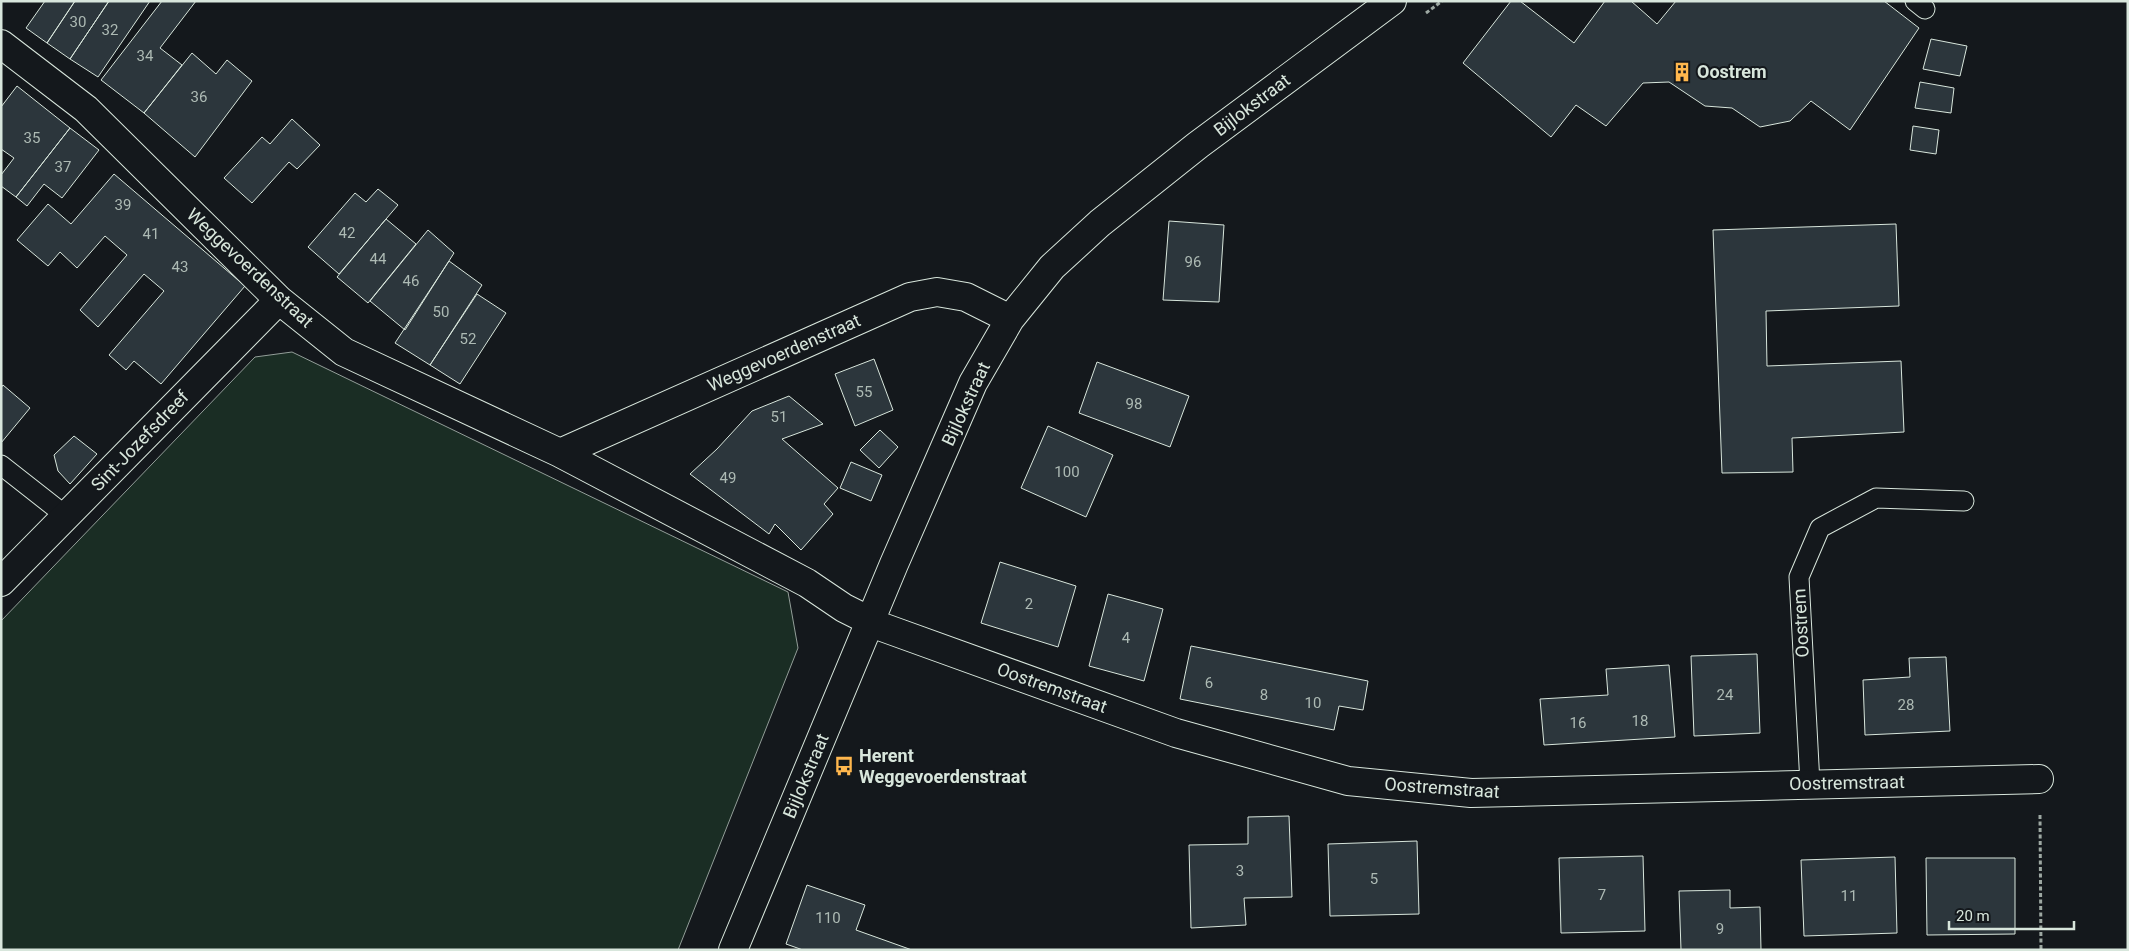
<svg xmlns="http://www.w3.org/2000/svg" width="2129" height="951" viewBox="0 0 2129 951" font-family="Roboto,sans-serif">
<rect width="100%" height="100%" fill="#14181c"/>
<path fill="#1a2d24" stroke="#939e99" d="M292 352 788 592 798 648 678 950H1V621L255 357Z"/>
<path fill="#2c363c" stroke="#d8e6dc" d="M45 1H75L47 43 26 28Z
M75 1H109L70 59 47 43Z
M109 1H150L98 77 70 59Z
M162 1H196L160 48 182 65 144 113 101 80Z
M1511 1H1520L1574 43 1605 1H1631L1657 24 1676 1H1884L1919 28 1850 130 1811 101 1790 121 1760 127 1732 108 1705 106 1669 82 1643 83 1606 126 1576 105 1551 137 1463 63Z
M1931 39 1967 46 1960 76 1923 69Z
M192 53 216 74 227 60 252 81 195 157 144 113Z
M1920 82 1954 88 1951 113 1915 108Z
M17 86 70 128 16 197 1 186V175L14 158 1 149V107Z
M292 119 320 145 297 169 289 162 252 203 224 178 262 137 270 144Z
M1913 126 1939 130 1936 154 1910 150Z
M70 128 99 150 62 198 44 184 27 206 16 197Z
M114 174 245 286 161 384 134 361 126 370 109 355 164 291 144 274 98 327 80 310 127 255 105 236 77 268 60 252 48 266 17 240 48 204 71 224Z
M378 189 398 205 339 274 308 247 355 193 366 202Z
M386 219 416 244 368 303 337 277Z
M1169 221 1224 225 1219 302 1163 300Z
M1896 224 1899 306 1766 311 1767 366 1901 361 1904 432 1792 438 1793 472 1722 473 1713 230Z
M428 230 454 253 405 330 370 301Z
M449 261 482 285 430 365 395 343Z
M477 294 506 313 460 384 430 365Z
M874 359 893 410 855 426 835 374Z
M1097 362 1189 396 1170 447 1079 413Z
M3 385 30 408 1 443V388Z
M789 396 823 424 782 439 838 488 824 504 833 514 801 550 775 524 769 534 690 474 717 449 752 411Z
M1048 426 1113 455 1086 517 1021 488Z
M880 430 898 447 879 468 860 450Z
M74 436 97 454 70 484 58 471 54 455Z
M851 462 882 475 871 501 840 488Z
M1000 562 1076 586 1058 647 981 623Z
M1108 594 1163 609 1144 681 1089 666Z
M1191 646 1368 681 1363 710 1339 706 1334 730 1180 699Z
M1757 654 1760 733 1694 736 1691 656Z
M1946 657 1950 731 1865 735 1863 680 1910 677 1909 658Z
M1669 665 1675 737 1544 745 1540 699 1608 695 1606 669Z
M1289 816 1292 897 1244 898 1246 925 1191 928 1189 845 1248 844V817Z
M1417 841 1419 914 1330 916 1328 844Z
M1643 856 1645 931 1561 933 1559 858Z
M1895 857 1897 933 1804 936 1801 860Z
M1926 858H2015V934L1927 935Z
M807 885 865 905 856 930 912 950H803L786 944Z
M1730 890V908L1760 907 1761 950H1681L1679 891Z"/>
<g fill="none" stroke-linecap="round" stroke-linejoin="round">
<defs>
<path id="service" d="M1915 1 1925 9
M1 465 66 516
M1810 784 1799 577 1820 528 1876 498 1964 501"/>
<path id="minor" d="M1 44 86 109 279 300 344 352 560 453 910 297 937 292 966 297 1010 319
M560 453 807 583 844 608 882 627 1176 733 1348 781 1471 793 2039 779
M1 582 279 300
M733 950 894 564 973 383 1010 319 1052 267 1100 223 1198 145 1392 1"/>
</defs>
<use href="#service" stroke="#d8e6dc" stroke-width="21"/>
<use href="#minor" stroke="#d8e6dc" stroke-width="30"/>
<path stroke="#9da8a2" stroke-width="3" stroke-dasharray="4 2.5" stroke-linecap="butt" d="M1426 13 1442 1
M2040 815 2041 950"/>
<use href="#service" stroke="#14181c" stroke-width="19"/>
<use href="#minor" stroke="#14181c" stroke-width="28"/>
</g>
<defs>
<symbol id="building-bare" viewBox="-9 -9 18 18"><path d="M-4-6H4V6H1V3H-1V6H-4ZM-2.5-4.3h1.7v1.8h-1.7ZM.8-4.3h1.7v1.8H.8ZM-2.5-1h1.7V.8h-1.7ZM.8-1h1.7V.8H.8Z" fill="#ffb74d" stroke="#14181c" stroke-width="2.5" paint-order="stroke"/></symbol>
<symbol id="bus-bare" viewBox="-9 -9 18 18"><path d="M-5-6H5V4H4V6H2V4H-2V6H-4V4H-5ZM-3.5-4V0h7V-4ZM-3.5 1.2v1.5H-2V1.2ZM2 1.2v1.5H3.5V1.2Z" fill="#ffb74d" stroke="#14181c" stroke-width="2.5" paint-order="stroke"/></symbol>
</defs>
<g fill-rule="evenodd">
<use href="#building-bare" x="1668" y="58" width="28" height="28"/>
<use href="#bus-bare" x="830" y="752" width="28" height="28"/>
</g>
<g text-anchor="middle" stroke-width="4" stroke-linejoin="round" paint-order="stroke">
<g font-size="15" fill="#adbab4">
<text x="78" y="27">30</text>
<text x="110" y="35">32</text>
<text x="145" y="61">34</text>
<text x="199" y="102">36</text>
<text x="32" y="143">35</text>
<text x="63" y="172">37</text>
<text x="123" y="210">39</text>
<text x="347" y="238">42</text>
<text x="151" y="239">41</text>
<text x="378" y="264">44</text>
<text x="1193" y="267">96</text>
<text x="180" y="272">43</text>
<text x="411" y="286">46</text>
<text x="441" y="317">50</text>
<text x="468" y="344">52</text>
<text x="864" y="397">55</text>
<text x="1134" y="409">98</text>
<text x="779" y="422">51</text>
<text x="1067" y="477">100</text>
<text x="728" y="483">49</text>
<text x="1029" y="609">2</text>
<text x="1126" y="643">4</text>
<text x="1209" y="688">6</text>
<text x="1264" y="700">8</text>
<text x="1725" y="700">24</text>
<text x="1313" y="708">10</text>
<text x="1906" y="710">28</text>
<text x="1640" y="726">18</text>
<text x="1578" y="728">16</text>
<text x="1240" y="876">3</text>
<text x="1374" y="884">5</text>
<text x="1602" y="900">7</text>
<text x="1849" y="901">11</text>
<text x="828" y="923">110</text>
<text x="1720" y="934">9</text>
</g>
<g font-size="18" font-weight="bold" fill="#d8e6dc" stroke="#14181c" text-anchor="start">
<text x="1697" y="78">Oostrem</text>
<text x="859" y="762">Herent<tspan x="859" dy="21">Weggevoerdenstraat</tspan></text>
</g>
<g font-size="18" fill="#d8e6dc" stroke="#14181c">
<text transform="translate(1252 105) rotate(-37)" y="6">Bijlokstraat</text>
<text transform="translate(250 268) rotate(43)" y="6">Weggevoerdenstraat</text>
<text transform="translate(784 353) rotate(-24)" y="6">Weggevoerdenstraat</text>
<text transform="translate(966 404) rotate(-65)" y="6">Bijlokstraat</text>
<text transform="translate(140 441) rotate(-46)" y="6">Sint-Jozefsdreef</text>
<text transform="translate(1801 623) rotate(-93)" y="6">Oostrem</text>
<text transform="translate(1052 688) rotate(20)" y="6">Oostremstraat</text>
<text transform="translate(806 776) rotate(-67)" y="6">Bijlokstraat</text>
<text transform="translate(1847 783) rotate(-1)" y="6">Oostremstraat</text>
<text transform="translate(1442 788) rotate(4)" y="6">Oostremstraat</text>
</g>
</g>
<rect width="2129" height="951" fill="none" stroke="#d8e6dc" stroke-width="5"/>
<path d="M1949 921v8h125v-8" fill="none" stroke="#d8e6dc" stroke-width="2.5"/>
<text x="1956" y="921" font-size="15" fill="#d8e6dc" stroke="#14181c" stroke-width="4" paint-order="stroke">20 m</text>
</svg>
